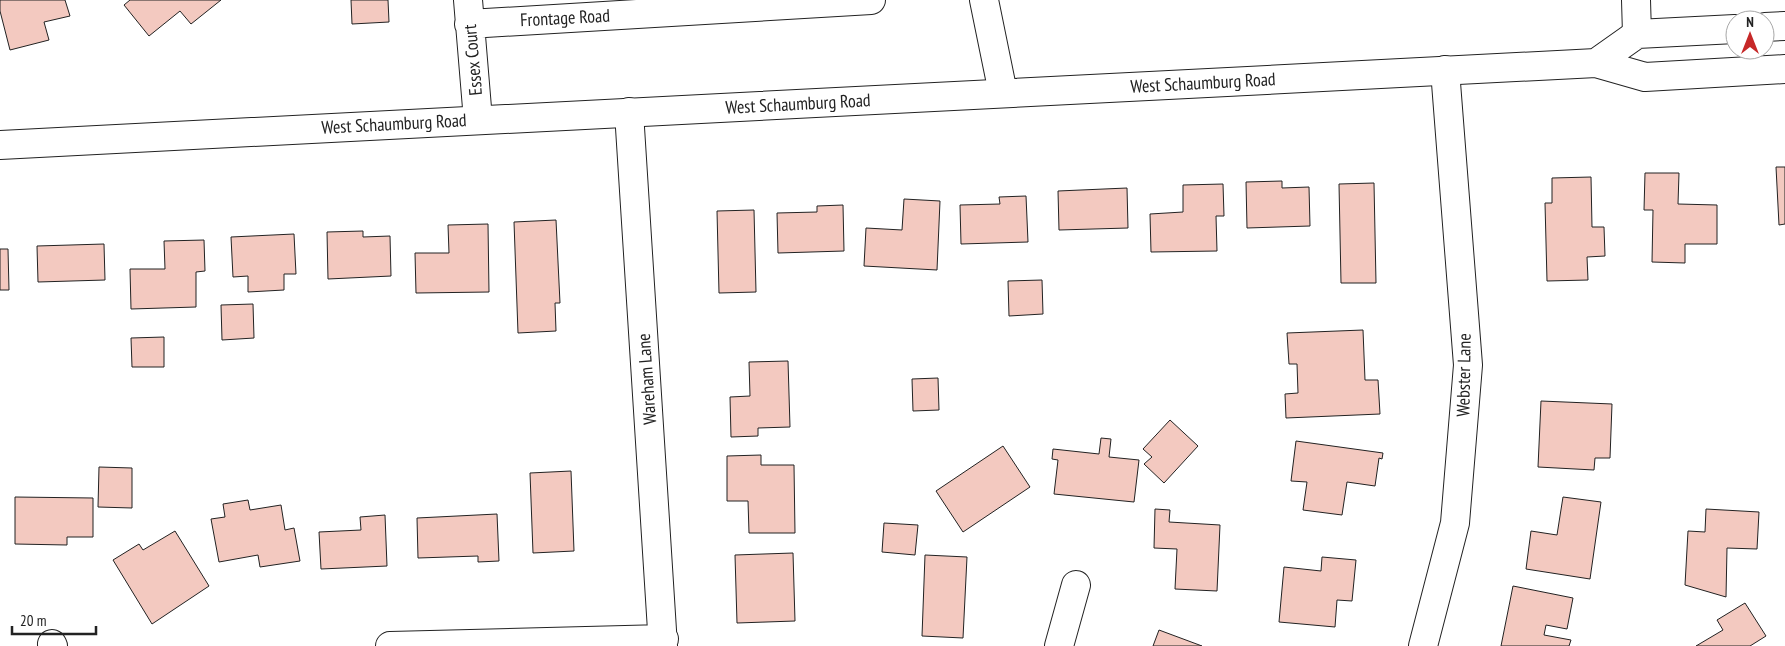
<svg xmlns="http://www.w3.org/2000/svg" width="1785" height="646" viewBox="0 0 1785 646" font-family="'PT Sans Narrow',sans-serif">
<rect width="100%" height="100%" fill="#fff"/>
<path fill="#f3c9c0" stroke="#222" d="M0 0H65L70 16 44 22 49 40 10 50 0 11Z
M130 0H221L191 24 180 11 149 36 124 5Z
M351 0H388L389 22 352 24Z
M1776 167H1785V224L1779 225Z
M1645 173H1679L1678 204 1717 205V244H1685V263L1652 262 1653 210H1644Z
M1591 177 1592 227H1604L1605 256 1587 257 1588 280 1547 281 1545 203H1552V178Z
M1282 181V188L1309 187 1310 226 1247 228 1246 182Z
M1374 183 1376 283H1341L1339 184Z
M1223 184 1224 216H1216L1217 251 1151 252 1150 214 1183 212V185Z
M1127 188 1128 228 1059 230 1058 191Z
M1026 196 1028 242 961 244 960 205 1000 204 999 197Z
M904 199 940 201 937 270 864 266 866 228 902 230Z
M843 205 844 251 778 253 777 213 817 212V206Z
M754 210 756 292 719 293 717 211Z
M556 220 560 303H555L556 331 518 333 514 222Z
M488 224 489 292 416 293 415 253H449L448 225Z
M363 231V237L390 236 391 276 328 279 327 232Z
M294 234 296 274H284V290L248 292V276L233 277 231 237Z
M204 240 205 271 196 272V307L131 309 130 269H165L164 241Z
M104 244 105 280 38 282 37 246Z
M0 249H8L9 290H0Z
M1042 280 1043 314 1009 316 1008 281Z
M253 304 254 338 222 340 221 305Z
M1363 330 1365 380H1378L1380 414 1286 418 1285 394 1298 393 1297 364H1289L1287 333Z
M164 337V367H132L131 338Z
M788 361 790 427 758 428V436L731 437 730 397 750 396 749 362Z
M938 378 939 410 913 411 912 379Z
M1541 401 1612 404 1610 458H1595L1594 470 1538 467Z
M1170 420 1198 446 1164 483 1144 464 1152 457 1143 449Z
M1101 438 1111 439 1109 457 1139 460 1134 502 1054 494 1058 460 1052 459 1053 449 1099 454Z
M1296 441 1383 453 1382 459 1379 458 1375 486 1347 482 1342 515 1303 510 1307 482 1291 481Z
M1003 446 1030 487 963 532 936 491Z
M761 455V465H794L795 533H749L748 501H727V456Z
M99 467 132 468V508L98 507Z
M571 471 574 551 533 553 530 473Z
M15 497 93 498V537H67V545L15 544Z
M1563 497 1601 502 1590 579 1526 569 1531 531 1557 535Z
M248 500 250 510 281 505 285 530 294 528 300 561 260 567 258 555 219 562 211 519 225 517 223 504Z
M1155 509 1170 510 1169 522 1220 525 1217 591 1175 589 1177 549 1154 548Z
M1706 509 1759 512 1757 549 1727 548 1726 597 1685 585 1688 531 1705 532Z
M497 514 499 561 478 562V556L418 558 417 518Z
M385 515 387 566 321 569 319 532 361 530 360 517Z
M884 523 918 525 915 555 882 552Z
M175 531 209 586 152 624 113 560 139 544 143 550Z
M793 553 795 621 737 623 735 555Z
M925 555 967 557 963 638 922 636Z
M1322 557 1356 560 1352 601 1337 600 1335 627 1279 622 1284 567 1321 571Z
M1513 586 1573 598 1567 629 1546 625 1544 635 1571 640 1569 646H1501Z
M1745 603 1766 636 1750 646H1696L1723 630 1717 620Z
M1159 630 1202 646H1153Z"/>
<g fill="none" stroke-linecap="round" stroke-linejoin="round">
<defs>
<path id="minor" d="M468 0 478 120
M984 0 1003 93
M1636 0 1637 34
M469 24 871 0
M629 112 663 646
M52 644 53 646
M390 646 664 639
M1059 646 1076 585
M1423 646 1455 523 1468 365 1445 70"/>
<path id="major" d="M1765 27 1785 26
M1596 63 1637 34 1735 29
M0 145 1596 63 1645 77 1785 69"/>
</defs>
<use href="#minor" stroke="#222" stroke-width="30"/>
<use href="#major" stroke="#222" stroke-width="30"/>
<use href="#minor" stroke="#fff" stroke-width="28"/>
<use href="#major" stroke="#fff" stroke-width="28"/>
</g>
<g text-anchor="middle" stroke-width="4" stroke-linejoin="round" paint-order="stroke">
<g font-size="18" fill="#222" stroke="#fff">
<text transform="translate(565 18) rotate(-3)" y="6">Frontage Road</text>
<text transform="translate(473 60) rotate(-95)" y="6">Essex Court</text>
<text transform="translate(1203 83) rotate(-3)" y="6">West Schaumburg Road</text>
<text transform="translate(798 104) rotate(-3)" y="6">West Schaumburg Road</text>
<text transform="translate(394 124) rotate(-3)" y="6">West Schaumburg Road</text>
<text transform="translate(1464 375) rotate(-89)" y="6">Webster Lane</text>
<text transform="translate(647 379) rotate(-94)" y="6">Wareham Lane</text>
</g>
</g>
<g transform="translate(1750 35)"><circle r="24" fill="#ffffff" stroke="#a7a7a7"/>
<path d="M0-4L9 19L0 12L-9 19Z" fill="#c62828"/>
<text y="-8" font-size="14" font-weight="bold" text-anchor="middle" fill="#222222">N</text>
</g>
<path d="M12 626v8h84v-8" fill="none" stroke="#222222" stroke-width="2.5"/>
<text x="20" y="626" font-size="15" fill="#222222" stroke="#ffffff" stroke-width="4" paint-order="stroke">20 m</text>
</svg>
